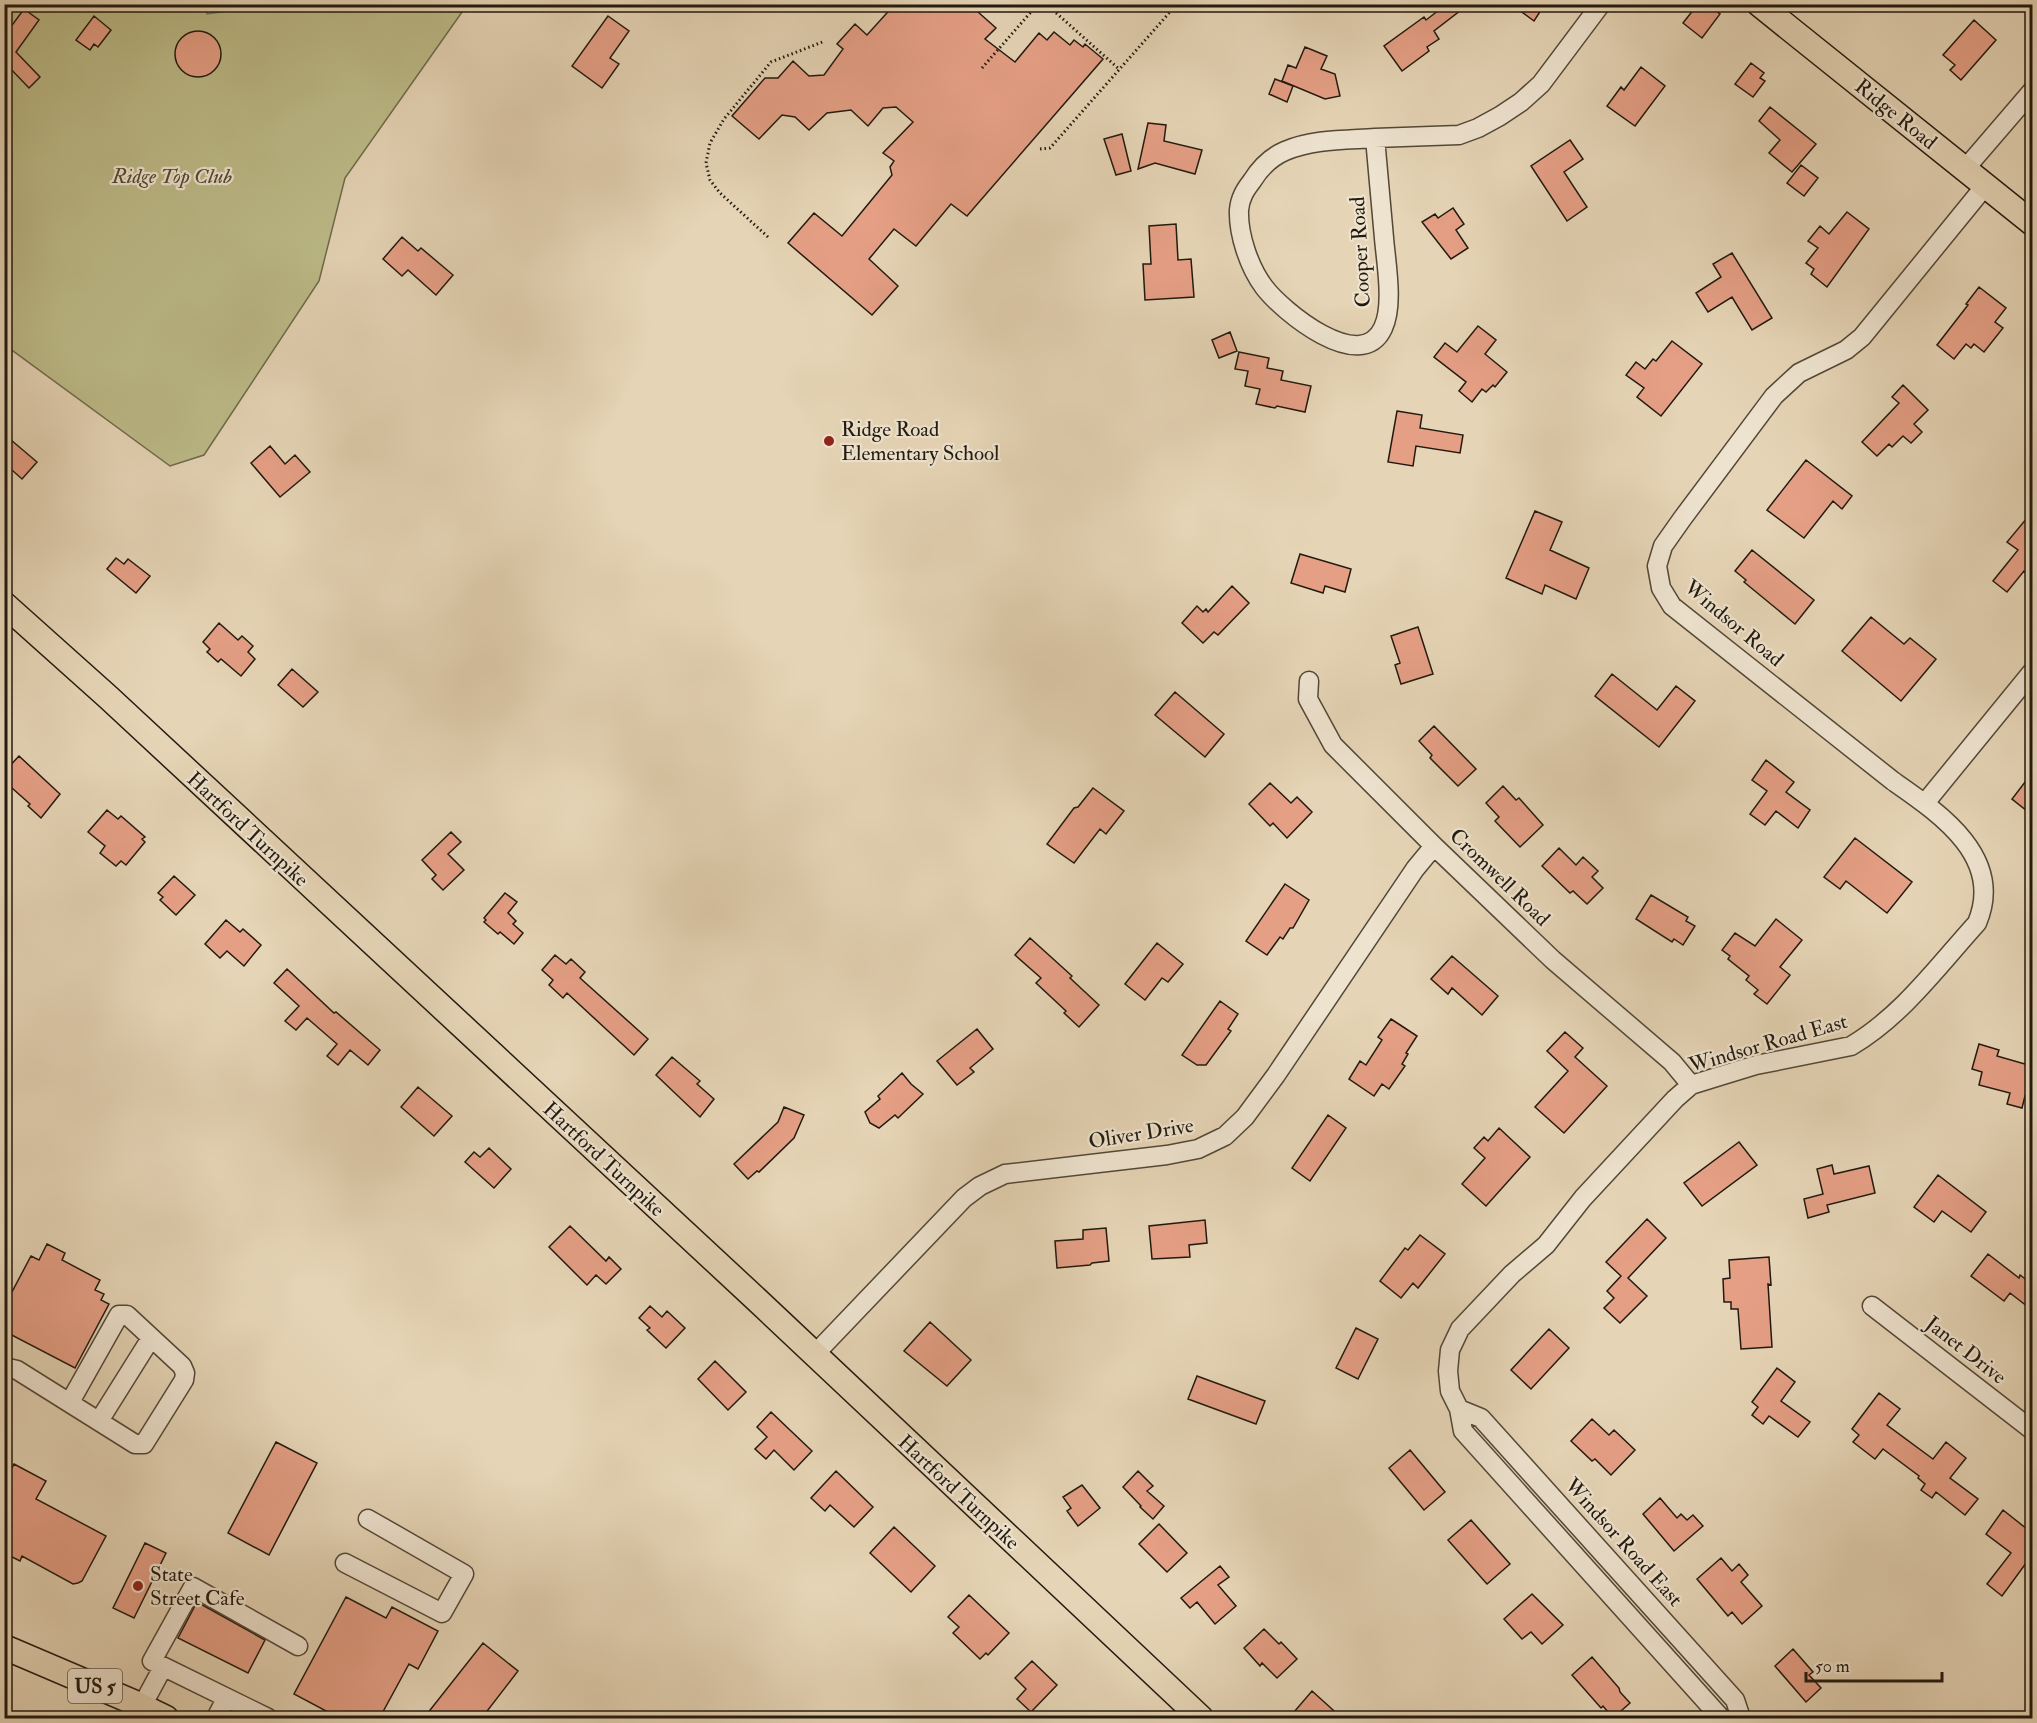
<svg xmlns="http://www.w3.org/2000/svg" width="2037" height="1723" viewBox="0 0 2037 1723" font-family="'IM FELL Double Pica',serif">
<rect width="100%" height="100%" fill="#e5d4b5"/>
<filter id="stains"><feTurbulence type="fractalNoise" baseFrequency=".00333" numOctaves="4"/><feColorMatrix values="0 0 0 0 .2 0 0 0 0 .09 0 0 0 0 .02 0 0 0 .5 -.17"/></filter>
<radialGradient id="worn" r=".72"><stop offset=".6" stop-color="#630" stop-opacity="0"/><stop offset="1" stop-color="#630" stop-opacity=".3"/></radialGradient>
<path fill="#bcbb88" stroke="#6f6a4c" stroke-width="1.5" d="M5 5H467L345 178 319 281 204 455 170 466 5 345Z"/>
<path fill="#99b6b7" stroke="#697874" stroke-width="1.5" d="M205 5H249L250 8 207 14Z"/>
<path fill="#e59f85" stroke="#221a0f" stroke-width="1.5" d="M895 4H913L922 11 928 4H977L978 12 996 28 985 39 1015 62 1039 33 1047 40 1054 32 1070 45 1074 40 1083 47 1085 44 1103 59 967 216 951 204 916 246 894 229 869 259 898 286 872 315 788 243 814 213 842 236 892 175 890 167 894 161 883 153 913 122 896 107 883 108 868 126 851 110 827 113 809 130 795 117 782 115 759 139 732 116 765 78H778L793 61 809 76 824 75 843 49 837 44 855 24 867 35Z
M1447 4H1457L1461 10 1434 31 1439 39 1427 47 1429 51 1402 71 1384 46 1424 17 1426 20Z
M1511 4H1545L1534 21Z
M1698 4H1707L1720 14 1702 38 1683 23Z
M24 9 39 20 16 52 40 77 29 88 7 65 4 68V36Z
M94 16 111 30 98 47 94 44 90 50 76 40Z
M608 16 629 31 610 58 619 64 602 88 572 66Z
M1974 20 1996 40 1961 80 1950 70 1955 65 1943 55Z
M175 54a23 23 0 1 1 46 0a23 23 0 1 1-46 0Z
M1305 47 1327 56 1321 69 1335 74 1340 96 1325 99 1282 81 1288 65 1296 68Z
M1751 63 1764 73 1760 78 1765 81 1753 97 1735 84Z
M1641 67 1665 86 1635 126 1607 106 1621 87 1624 90Z
M1275 79 1293 86 1287 102 1269 94Z
M1770 107 1816 144 1792 172 1769 153 1780 140 1759 121Z
M1148 123 1166 125 1164 141 1202 150 1195 174 1155 163 1138 169Z
M1122 134 1131 171 1116 175 1104 139Z
M1570 140 1583 159 1564 172 1587 207 1567 221 1531 166Z
M1801 165 1818 178 1804 196 1787 183Z
M1453 208 1464 224 1456 230 1468 248 1451 259 1422 222 1435 214 1438 218Z
M1847 212 1869 229 1827 287 1811 274 1814 269 1806 263 1818 248 1808 241 1820 226 1829 234Z
M1176 224 1178 260 1191 259 1194 297 1145 300 1143 264H1151L1149 226Z
M402 237 418 251 421 248 453 275 436 295 408 270 402 276 383 259Z
M1732 253 1772 318 1752 330 1732 297 1708 312 1696 293 1721 277 1713 264Z
M1979 287 2006 308 1995 322 2003 328 1984 352 1974 344 1971 348 1966 344 1954 359 1937 345 1968 305 1966 304Z
M1478 326 1496 340 1485 354 1507 372 1495 387 1493 385 1486 392 1482 389 1472 402 1459 391 1466 382 1434 357 1445 343 1457 352Z
M1230 332 1237 351 1219 358 1212 340Z
M1672 341 1702 364 1661 416 1637 397 1644 388 1626 375 1636 362 1645 369 1653 359 1656 361Z
M1239 352 1269 358 1267 368 1283 371 1281 380 1311 386 1305 412 1277 406 1275 408 1256 404 1260 389 1245 386 1248 371 1235 369Z
M1903 385 1928 410 1914 424 1922 432 1911 443 1903 436 1892 447 1889 444 1877 456 1862 442 1899 403 1892 397Z
M1397 411 1422 415 1420 428 1463 435 1460 453 1416 446 1413 466 1388 462Z
M4 434 37 462 22 479 4 463Z
M270 446 285 464 295 455 310 472 280 497 251 463Z
M1806 460 1852 496 1842 509 1833 501 1804 538 1767 510Z
M1535 511 1562 522 1550 550 1589 568 1576 599 1545 585 1542 594 1506 578Z
M2032 512V578L2024 571 2007 592 1993 581 2018 550 2007 542Z
M1752 550 1814 600 1795 624 1744 582 1746 580 1735 571Z
M1300 554 1351 569 1345 592 1325 586 1323 593 1291 583Z
M116 558 124 564 128 559 150 576 136 593 107 569Z
M1232 586 1249 603 1218 635 1214 632 1203 643 1182 623 1197 606 1203 612 1206 609 1208 612Z
M1871 617 1904 644 1910 638 1936 659 1901 701 1842 651Z
M219 623 238 640 242 636 253 646 248 652 255 659 241 676 221 659 218 662 207 652 210 649 203 642Z
M1418 627 1433 674 1401 684 1395 665 1400 663 1391 636Z
M292 669 318 692 303 707 278 685Z
M1612 674 1657 710 1676 686 1695 701 1659 747 1595 696Z
M1175 692 1224 734 1205 757 1155 715Z
M1434 726 1476 769 1458 786 1430 758 1432 755 1419 741Z
M19 756 60 794 41 818 28 806 30 804 4 781V772Z
M1766 760 1794 782 1786 792 1810 810 1798 828 1776 811 1765 825 1750 814 1767 791 1752 780Z
M2032 773V815L2012 799Z
M1270 783 1291 803 1297 797 1312 812 1287 838 1273 823 1270 826 1249 804Z
M1503 786 1516 800 1519 798 1543 825 1520 847 1495 821 1499 817 1486 803Z
M1093 788 1124 811 1106 834 1100 829 1074 863 1047 844 1074 808 1078 807Z
M107 810 118 819 121 816 145 837 142 839 145 842 126 865 121 861 116 866 100 853 105 846 88 832Z
M451 832 461 842 448 854 464 870 443 890 432 879 436 875 422 860Z
M1855 838 1912 882 1887 913 1846 881 1840 889 1824 877Z
M1559 848 1576 865 1583 857 1598 871 1592 877 1603 888 1587 904 1573 891 1570 893 1542 866Z
M174 876 195 895 176 915 160 900 163 897 158 893Z
M1285 884 1309 900 1293 928H1290L1283 939 1280 937 1267 955 1246 941Z
M505 893 517 902 508 913 516 921 513 924 523 933 514 944 500 932 498 934 484 922 486 920 484 918Z
M1651 895 1688 917 1686 921 1695 926 1683 945 1674 939 1672 942 1636 919Z
M1776 919 1802 940 1780 967 1790 975 1767 1004 1754 994 1758 990 1746 980 1749 976 1728 959 1730 956 1722 950 1735 933 1755 946Z
M226 920 240 932 243 929 261 945 244 966 227 951 220 958 205 944Z
M1030 938 1072 976 1070 978 1099 1005 1079 1027 1064 1013 1066 1011 1036 983 1041 978 1015 955Z
M1157 943 1183 964 1168 982 1162 978 1145 1000 1125 984Z
M555 955 566 964 571 959 585 972 580 978 648 1039 634 1055 567 993 563 998 549 985 553 980 542 970Z
M1452 956 1498 996 1482 1015 1452 988 1448 994 1431 979Z
M287 969 334 1013 336 1012 380 1050 368 1065 350 1050 338 1065 327 1056 337 1044 307 1018 296 1030 285 1021 299 1006 274 983Z
M1220 1001 1238 1014 1228 1029 1231 1031 1206 1065H1197L1182 1055Z
M1391 1019 1417 1036 1406 1053 1408 1054 1402 1064 1405 1066 1389 1089 1382 1084 1374 1096 1349 1079 1360 1061 1366 1065 1382 1040 1378 1037Z
M977 1029 993 1049 970 1068 974 1072 957 1085 937 1061Z
M1565 1032 1583 1048 1575 1057 1607 1086 1564 1133 1535 1107 1568 1071 1547 1051Z
M1979 1044 1999 1050 1997 1056 2032 1066V1098L2025 1096 2022 1108 2007 1104 2010 1093 1979 1085 1982 1072 1972 1069Z
M672 1057 700 1081 697 1084 714 1099 700 1117 656 1075Z
M902 1073 911 1084 923 1094 898 1118 895 1115 879 1128 870 1123 865 1112 880 1099 878 1096Z
M418 1087 452 1116 434 1136 401 1107Z
M784 1107 804 1115 794 1138 759 1172 757 1171 748 1179 734 1164 778 1122Z
M1328 1115 1346 1128 1310 1181 1292 1168Z
M1499 1128 1530 1157 1486 1206 1462 1184 1485 1158 1474 1148 1484 1137 1488 1141Z
M1739 1142 1757 1165 1702 1206 1684 1183Z
M489 1148 511 1169 494 1188 465 1162 474 1152 480 1157Z
M1832 1165 1834 1174 1869 1166 1875 1193 1827 1205 1829 1212 1808 1218 1804 1199 1823 1194 1817 1169Z
M1938 1175 1986 1212 1971 1232 1942 1211 1934 1222 1914 1207Z
M1647 1219 1666 1238 1628 1278 1647 1296 1620 1323 1604 1308 1614 1298 1607 1291 1621 1276 1606 1262Z
M1205 1220 1207 1243 1189 1245 1190 1257 1152 1259 1149 1226Z
M570 1226 606 1261 609 1257 621 1269 606 1284 596 1275 587 1285 549 1247Z
M1106 1228 1109 1261 1092 1263 1090 1265 1057 1268 1055 1241 1083 1239V1230Z
M1420 1235 1445 1254 1418 1288 1413 1283 1401 1298 1380 1281 1405 1248 1408 1250Z
M47 1244 65 1253 62 1260 100 1280 95 1290 104 1294 101 1300 109 1304 75 1368 4 1331V1307L31 1256 39 1260Z
M1988 1254 2019 1278 2020 1275 2032 1284V1310L2010 1293 2004 1301 1971 1276Z
M1769 1257 1771 1285 1768 1284 1772 1347 1741 1349 1738 1309H1731V1302H1724L1723 1279 1730 1278 1729 1260Z
M650 1306 662 1317 667 1311 685 1328 666 1348 647 1330 650 1328 639 1318Z
M930 1322 971 1360 947 1386 904 1351Z
M1356 1328 1378 1339 1358 1379 1336 1368Z
M1549 1329 1569 1348 1531 1389 1511 1370Z
M715 1361 746 1392 728 1410 698 1379Z
M1777 1368 1795 1382 1781 1401 1810 1422 1798 1437 1769 1416 1763 1424 1752 1415 1758 1407 1752 1402Z
M1197 1376 1265 1401 1256 1424 1188 1399Z
M1879 1393 1900 1409 1887 1425 1933 1459 1946 1442 1966 1458 1950 1478 1978 1499 1965 1515 1936 1492 1932 1498 1921 1490 1925 1484 1918 1478 1919 1476 1883 1449 1875 1459 1853 1442 1859 1435 1852 1429Z
M771 1412 812 1451 794 1470 774 1450 766 1459 755 1449 767 1437 757 1427Z
M1592 1419 1609 1435 1614 1430 1635 1450 1611 1475 1595 1459 1592 1461 1571 1441Z
M276 1442 317 1463 269 1555 228 1533Z
M1410 1450 1445 1492 1424 1510 1389 1468Z
M14 1464 46 1481 36 1499 106 1536 82 1581 78 1583 73 1584 22 1556 20 1561 4 1553V1481Z
M836 1471 873 1507 854 1527 830 1505 825 1511 811 1498Z
M1138 1471 1153 1486 1147 1491 1164 1506 1153 1519 1140 1507 1141 1506 1123 1487Z
M1082 1485 1100 1508 1078 1526 1067 1511 1071 1508 1063 1497Z
M1660 1498 1677 1518 1681 1514 1687 1520 1693 1515 1703 1526 1674 1551 1643 1514Z
M2003 1510 2032 1533V1555L2002 1596 1987 1584 2011 1553 1986 1534Z
M1471 1520 1510 1564 1487 1584 1448 1540Z
M1159 1524 1187 1553 1167 1572 1139 1544Z
M894 1527 935 1566 911 1592 870 1553Z
M145 1543 166 1553 134 1618 113 1608Z
M1721 1558 1732 1571 1739 1564 1748 1575 1741 1582 1762 1606 1742 1624 1732 1612 1728 1616 1697 1579Z
M1220 1566 1229 1577 1218 1585 1236 1606 1215 1624 1197 1602 1190 1608 1181 1598Z
M1532 1594 1563 1625 1542 1644 1531 1632 1522 1639 1504 1619Z
M969 1595 1009 1633 988 1655 986 1653 980 1659 953 1633 959 1627 948 1617Z
M346 1597 386 1618 392 1607 438 1631 418 1669 409 1664 379 1719H341L294 1694Z
M197 1602 265 1640 248 1673 178 1638Z
M1264 1629 1279 1644 1281 1642 1297 1659 1277 1678 1262 1663 1260 1666 1244 1648Z
M483 1643 518 1671 481 1719H423Z
M1793 1649 1813 1672 1809 1675 1821 1688 1806 1702 1775 1666Z
M1592 1657 1619 1688 1620 1692 1630 1703 1613 1718 1603 1706 1601 1708 1572 1675Z
M1032 1661 1057 1685 1031 1712 1017 1699 1026 1689 1015 1678Z
M1312 1691 1343 1719H1288Z"/>
<g fill="none" stroke-linecap="round" stroke-linejoin="round">
<defs>
<path id="minor" d="M1375 138C1378 171 1381 205 1384 238 1386 263 1394 305 1383 328 1361 376 1282 311 1264 287 1249 267 1238 234 1239 210 1240 198 1245 190 1252 181 1260 168 1271 157 1285 151 1313 139 1346 140 1375 138Z
M1375 138 1459 135 1478 128 1500 116 1521 102 1541 84 1601 4
M1965 169 2032 91
M1309 681 1308 699 1333 745 1434 846 1553 960 1672 1062 1691 1085
M1925 803 2032 672
M1872 1306 2032 1430
M814 1355 964 1198 980 1186 1005 1174 1167 1155 1198 1149 1225 1136 1245 1117 1276 1075 1415 869 1434 846
M4 1367 17 1370 135 1444H144L184 1380 185 1373 182 1366 127 1315H119L70 1402
M1459 1409 1481 1418 1735 1700 1741 1718
M99 1421 151 1338
M345 1563 442 1613 464 1574 368 1519
M142 1706 163 1667
M216 1718 226 1699
M268 1718 152 1661 193 1587 298 1646
M1721 1718 1463 1431 1459 1409 1450 1391 1448 1371 1450 1350 1460 1329 1512 1274 1546 1245 1583 1198 1675 1099 1691 1085 1720 1076 1756 1065 1851 1046C1902 1016 1938 966 1977 923 2005 857 1939 813 1893 781L1672 606 1661 588 1657 566 1663 546 1682 519 1774 396 1799 373 1846 350 1862 337 1985 186"/>
<path id="major" d="M1759 4 2032 223
M4 604 108 697 756 1299 1201 1718
M4 1647 133 1702 166 1718"/>
</defs>
<use href="#minor" stroke="#534838" stroke-width="21"/>
<use href="#major" stroke="#221a0f" stroke-width="27"/>
<path stroke="#221a0f" stroke-width="3" stroke-dasharray="1.5 3" stroke-linecap="butt" d="M1046 4 1119 69
M982 68 1038 4
M1040 149 1050 148 1177 4
M768 237 720 193 710 180 706 163 710 143 724 119 771 62 825 41"/>
<use href="#minor" stroke="#eee3cf" stroke-width="18"/>
<use href="#major" stroke="#e5d4b5" stroke-width="24"/>
</g>
<g fill="#8f2418" stroke="#eee3cf" stroke-width="2">
<circle cx="829" cy="441" r="6"/>
<circle cx="138" cy="1586" r="6"/>
</g>
<g text-anchor="middle" stroke-width="4.5" stroke-linejoin="round" paint-order="stroke">
<rect fill="#eee3cf" stroke="#5f5649" stroke-width="1.5" x="68" y="1669" width="54" height="34" rx="4.5"/>
<g font-size="20" font-weight="bold" fill="#221a0f">
<text x="95" y="1693">US 5</text>
</g>
<g font-size="21" fill="#221a0f" stroke="#eee3cf">
<text transform="translate(1896 114) rotate(39)" y="7">Ridge Road</text>
<text transform="translate(1360 252) rotate(-93)" y="7">Cooper Road</text>
<text transform="translate(1734 623) rotate(40)" y="7">Windsor Road</text>
<text transform="translate(248 829) rotate(43)" y="7">Hartford Turnpike</text>
<text transform="translate(1500 877) rotate(44)" y="7">Cromwell Road</text>
<text transform="translate(1768 1043) rotate(-16)" y="7">Windsor Road East</text>
<text transform="translate(1141 1133) rotate(-9)" y="7">Oliver Drive</text>
<text transform="translate(604 1159) rotate(43)" y="7">Hartford Turnpike</text>
<text transform="translate(1966 1350) rotate(38)" y="7">Janet Drive</text>
<text transform="translate(959 1492) rotate(43)" y="7">Hartford Turnpike</text>
<text transform="translate(1624 1542) rotate(48)" y="7">Windsor Road East</text>
</g>
<g font-size="21" font-style="italic" fill="#504a33" stroke="#eee3cf">
<text x="172" y="183">Ridge Top Club</text>
</g>
<g font-size="21" fill="#221a0f" stroke="#eee3cf" text-anchor="start">
<text x="841" y="436">Ridge Road<tspan x="841" dy="24">Elementary School</tspan></text>
<text x="150" y="1581">State<tspan x="150" dy="24">Street Cafe</tspan></text>
</g>
</g>
<rect width="2037" height="1723" fill="none" stroke="#e5d4b5" stroke-width="24"/>
<rect x="6" y="6" width="2025" height="1711" fill="none" stroke="#221a0f" stroke-width="3"/>
<rect x="12" y="12" width="2013" height="1699" fill="none" stroke="#221a0f" stroke-width="1.5"/>
<path d="M1806 1672v9h136v-9" fill="none" stroke="#221a0f" stroke-width="3"/>
<text x="1815" y="1672" font-size="18" fill="#221a0f" stroke="#eee3cf" stroke-width="4.5" paint-order="stroke">50 m</text>
<rect width="100%" height="100%" filter="url(#stains)"/>
<rect width="100%" height="100%" fill="url(#worn)"/>
</svg>
